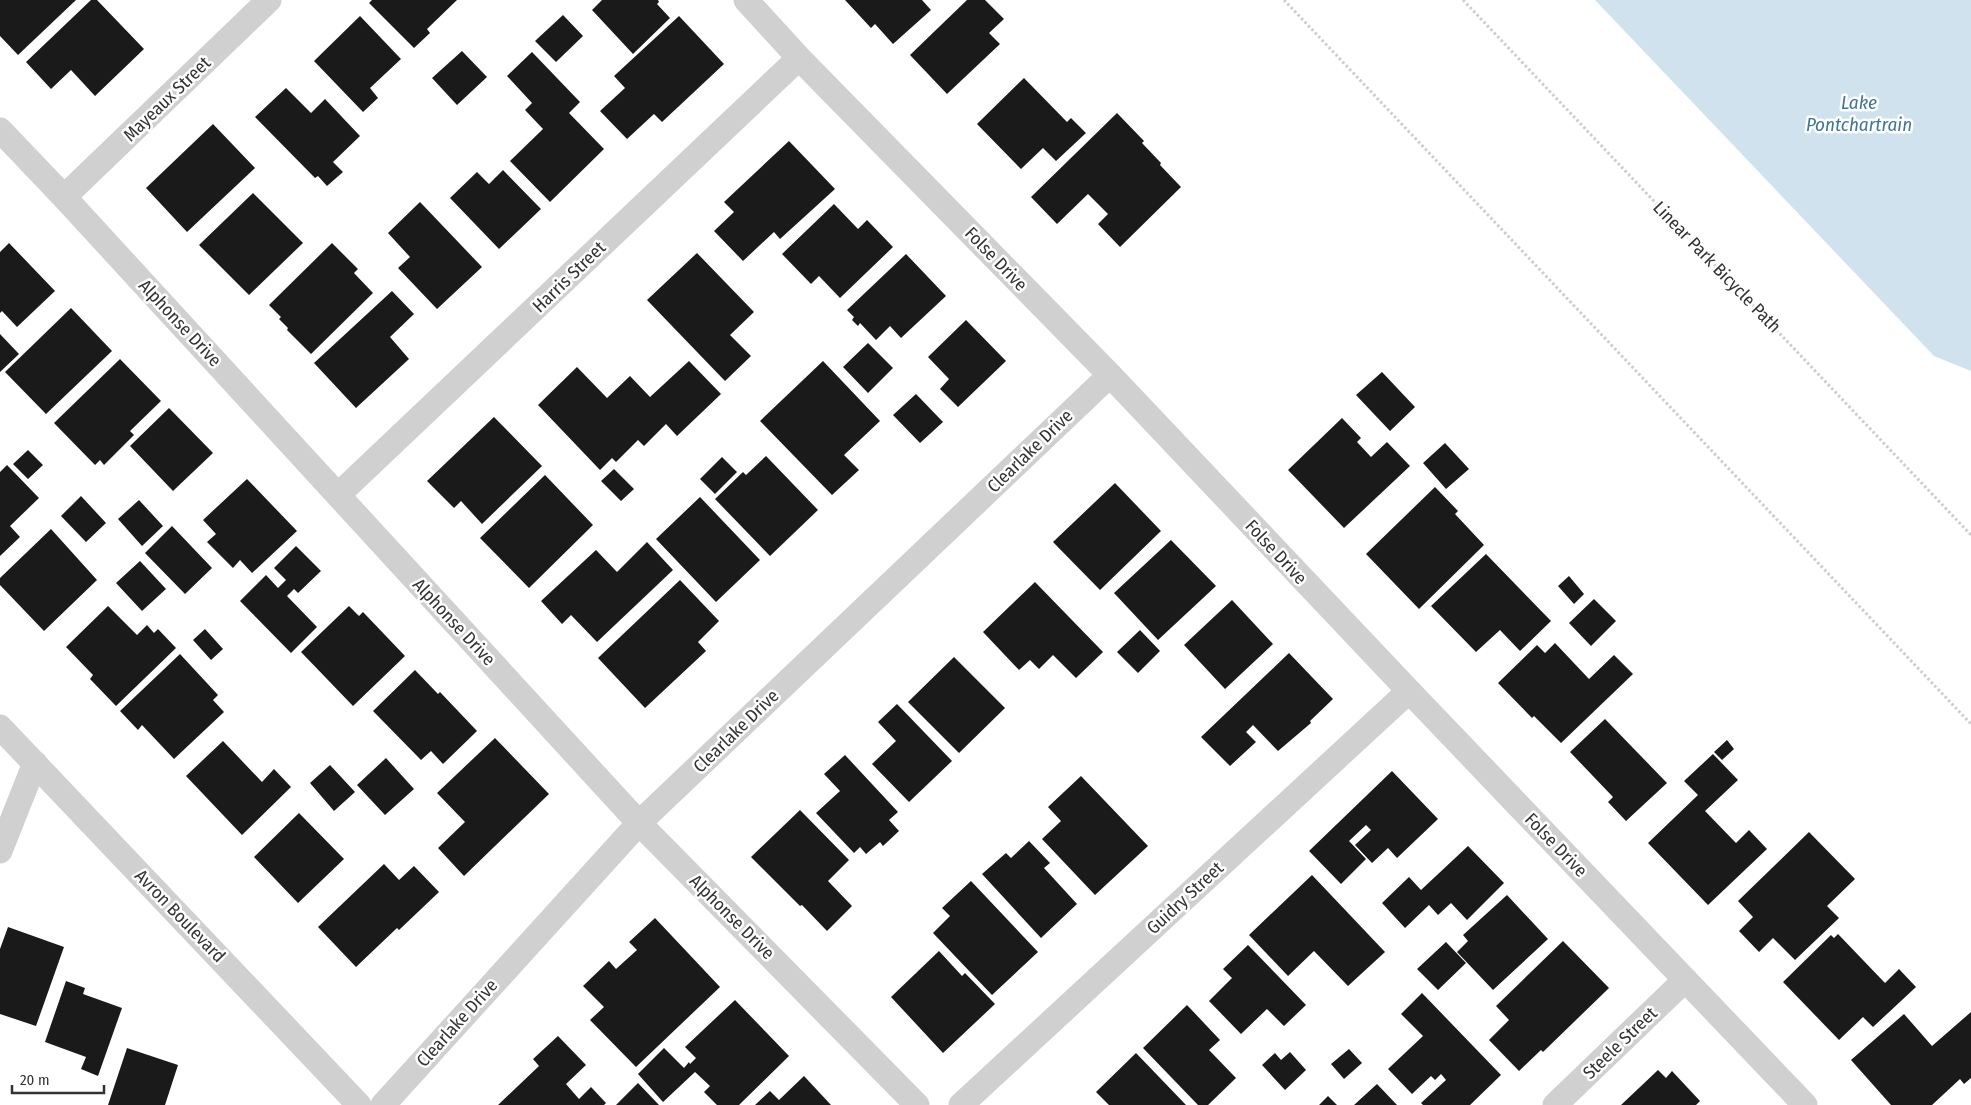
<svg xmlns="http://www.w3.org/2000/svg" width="1971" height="1105" viewBox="0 0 1971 1105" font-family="'Fira Sans Condensed',sans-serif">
<rect width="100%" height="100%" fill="#fff"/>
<path fill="#cfe2ee" d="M1595 0H1971V371L1934 356Z"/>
<path fill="#1a1a1a" d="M0 0H76L18 55 0 36Z
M91 0H97L144 49 95 96 71 70 51 89 26 62Z
M372 0H457L427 29 430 33 414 48 369 3Z
M602 0H658L659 2 657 4 670 18 633 54 592 10Z
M845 0H922L931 10 893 44 875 24 871 28Z
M967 0H985L1004 19 989 33 1000 44 947 94 910 55Z
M563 15 583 36 556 62 535 41Z
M360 16 401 59 370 88 378 98 363 112 314 61Z
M679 16 724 64 662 122 654 114 627 139 600 111 625 88 614 76Z
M462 51 487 77 457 105 432 78Z
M532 52 580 102 569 113 604 149 550 202 510 161 543 129 525 110 532 103 507 76Z
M1024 78 1067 122 1071 118 1086 133 1056 161 1043 148 1021 169 977 124Z
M286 88 311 113 325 99 360 136 333 162 343 172 327 186 318 176 315 178 255 117Z
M1117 113 1144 141 1142 143 1161 163 1160 165 1181 187 1120 247 1098 224 1108 214 1088 194 1057 224 1031 197Z
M213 124 255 168 187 232 146 188Z
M789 141 835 189 780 239 774 232 743 261 714 231 734 212 724 202Z
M503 170 541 209 499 249 450 198 477 172 489 184Z
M253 193 303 243 249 295 199 245Z
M420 202 482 267 437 309 398 268 410 257 388 233Z
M834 204 858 229 867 220 893 247 840 298 819 276 811 284 782 254Z
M9 243 55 291 17 327 2 311 0 313V252Z
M332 243 358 269 354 273 373 293 311 354 287 330 288 328 279 319 281 317 269 305Z
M697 253 754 312 730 335 751 356 725 381 647 300Z
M906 254 946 296 901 338 890 326 876 340 860 323 858 326 852 320 854 317 847 310Z
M392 291 414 314 390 337 409 359 356 408 314 363Z
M71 308 112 351 46 414 5 372Z
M966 320 1006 361 958 407 940 389 949 379 928 357Z
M0 334 19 354 0 372Z
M868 343 893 368 868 393 843 367Z
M120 359 161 401 130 431 134 435 104 465 100 460 95 465 54 423Z
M689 361 721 394 677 436 666 424 644 446 638 440 616 462 612 458 600 470 538 405 577 367 607 398 630 376 650 397Z
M823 361 880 421 844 455 859 470 832 495 760 421Z
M1382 372 1415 407 1390 431 1356 395Z
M916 394 943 422 920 443 893 415Z
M169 408 213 453 173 491 130 446Z
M494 417 542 466 482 524 461 501 454 508 427 481Z
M1342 418 1361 438 1357 442 1371 457 1387 442 1410 466 1344 528 1288 470Z
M1445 443 1469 469 1446 489 1423 463Z
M28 450 43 465 28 479 13 464Z
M766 456 818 510 770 556 715 499 743 472 746 475Z
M722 457 737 472 715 494 700 479Z
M7 465 39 498 10 526 20 537 0 556V472Z
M614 469 634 489 621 501 601 481Z
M545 475 593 525 529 588 480 538Z
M247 479 297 531 252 573 240 560 233 568 207 542 216 534 203 520Z
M1115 483 1161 531 1100 590 1053 542Z
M1435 487 1458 511 1455 514 1484 545 1419 609 1366 554Z
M81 496 106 523 86 542 61 516Z
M700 497 760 560 716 602 656 539Z
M139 500 163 526 142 546 118 519Z
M172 526 212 568 185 594 145 553Z
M51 529 97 580 44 631 0 585V578Z
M1171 540 1216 586 1158 640 1114 593Z
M647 542 673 570 597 642 571 615 562 624 541 601 596 550 617 572Z
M296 546 321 571 298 593 294 589 287 596 317 627 291 653 240 601 266 575 278 588 286 580 274 568Z
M1486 554 1551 621 1520 651 1500 630 1476 652 1431 606Z
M140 561 166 589 142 611 116 583Z
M1569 576 1584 594 1574 604 1558 586Z
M680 580 719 621 698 642 706 651 645 708 598 658Z
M1035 582 1103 652 1076 678 1053 655 1039 669 1030 660 1019 670 983 632Z
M1594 599 1616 621 1591 646 1569 623Z
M1232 600 1273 644 1225 689 1184 645Z
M108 606 137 635 147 625 154 633 158 629 176 648 116 706 90 679 93 675 66 647Z
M349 606 359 616 363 612 405 656 353 706 301 652Z
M205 629 223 649 211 660 193 640Z
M1140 630 1160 651 1138 673 1117 652Z
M1555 643 1589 679 1614 655 1633 674 1561 743 1534 716 1532 718 1498 683 1537 645 1545 653Z
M1289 653 1333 699 1310 721 1311 723 1278 751 1253 725 1246 732 1256 742 1230 766 1201 737Z
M180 654 218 695 213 700 224 712 174 759 142 725 138 730 120 711Z
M954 657 1005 708 959 753 908 702Z
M415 670 438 694 440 692 477 731 443 764 431 751 421 760 373 711Z
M897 704 952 761 909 802 872 764 896 741 878 722Z
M1605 719 1667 783 1626 821 1608 802 1613 797 1570 752Z
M495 738 549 794 464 876 438 848 465 822 437 793Z
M1727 740 1734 749 1722 760 1714 752Z
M223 741 262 782 274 769 291 787 242 835 186 776Z
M1713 754 1738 780 1705 811 1736 843 1749 830 1767 849 1708 905 1648 843 1698 795 1684 781Z
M845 755 898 812 889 820 899 831 883 846 880 842 866 854 860 847 854 853 816 813 840 791 824 774Z
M386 758 414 789 385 815 357 785Z
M330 765 355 792 334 811 310 783Z
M1392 771 1438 819 1397 858 1388 848 1372 863 1355 845 1371 830 1366 825 1349 841 1366 859 1341 884 1309 851Z
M1081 776 1148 846 1095 895 1042 839 1061 821 1048 807Z
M800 810 849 860 828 881 852 906 827 931 802 905 800 906 751 857Z
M299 813 344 859 298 903 254 857Z
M1809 832 1855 879 1827 906 1839 918 1795 960 1773 938 1759 952 1739 931 1753 917 1738 901Z
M1029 841 1050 863 1044 868 1077 904 1041 938 982 874 1006 853 1011 858Z
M1468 846 1504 883 1467 920 1451 903 1438 915 1429 905 1405 928 1382 903 1409 877 1421 890Z
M384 864 399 880 414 866 439 892 399 930 397 928 356 967 318 927Z
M1312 875 1385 952 1348 986 1314 951 1288 976 1249 935Z
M971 881 1038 952 992 995 933 933 950 916 942 908Z
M1507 895 1548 939 1493 990 1457 952 1468 941 1463 935Z
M655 918 720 987 636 1067 590 1020 604 1007 583 986 609 961 616 969 637 950 629 942Z
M8 927 64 947 36 1026 0 1014V949Z
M1838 934 1885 983 1899 969 1916 987 1873 1027 1863 1017 1839 1040 1783 982 1831 935 1834 938Z
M1563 941 1609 988 1543 1052 1541 1050 1519 1071 1489 1040 1509 1020 1496 1006Z
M1446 942 1466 963 1438 990 1417 969Z
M1248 945 1306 1005 1284 1026 1267 1009 1241 1034 1209 1001 1232 978 1223 969Z
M939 951 962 976 965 973 995 1004 943 1053 891 997Z
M66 981 85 988 83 994 122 1008 98 1076 81 1069 86 1057 45 1042Z
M1422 993 1501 1075 1470 1105H1423L1421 1103 1446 1080 1441 1074 1435 1080 1431 1076 1412 1094 1388 1069 1423 1036 1401 1014Z
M735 1000 789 1056 739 1105H717L704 1092 710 1086 695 1072 663 1102 638 1074 664 1048 684 1068 689 1062 690 1064 696 1058 685 1047Z
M1187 1005 1220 1040 1209 1050 1236 1078 1208 1105H1198L1143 1048Z
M1971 1012V1078L1964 1084 1960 1079 1932 1105H1891L1851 1060 1904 1014 1932 1046Z
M558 1036 586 1065 566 1084 579 1099 591 1087 606 1103 604 1105H498L539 1066 533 1059Z
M127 1048 178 1065 165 1105H108Z
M1349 1049 1362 1063 1344 1079 1331 1064Z
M1290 1052 1306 1070 1285 1090 1262 1065 1275 1053 1281 1060Z
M1136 1053 1186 1105H1109L1096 1092Z
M1658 1070 1666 1078 1672 1071 1700 1101 1696 1105H1621Z
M804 1076 831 1105H755L770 1091 779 1100Z
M638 1083 659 1105H616Z
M1377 1084 1397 1105H1354Z
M1328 1096 1337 1105H1319Z"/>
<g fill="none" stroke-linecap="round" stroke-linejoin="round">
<path stroke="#cdcdcd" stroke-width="3" stroke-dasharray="2.5 2.5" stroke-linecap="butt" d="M1284 0 1971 724
M1463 0 1971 535"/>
<path stroke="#d0d0d0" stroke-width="25" d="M746 0 799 58 1110 375 1409 691 1805 1105
M0 130 64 197 639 823 917 1105
M64 197 269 0
M338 495 799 58
M0 727 359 1105
M0 851 35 763
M383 1105 639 823 1110 375
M961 1105 1409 691
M1555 1105 1685 980"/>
</g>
<g text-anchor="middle" stroke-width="5" stroke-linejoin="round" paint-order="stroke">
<g font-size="18" fill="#333" stroke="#fff">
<text transform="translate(167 99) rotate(-44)" y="6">Mayeaux Street</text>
<text transform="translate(996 259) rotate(46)" y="6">Folse Drive</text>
<text transform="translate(1717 267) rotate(46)" y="6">Linear Park Bicycle Path</text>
<text transform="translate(569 277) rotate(-44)" y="6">Harris Street</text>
<text transform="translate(180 323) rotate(47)" y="6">Alphonse Drive</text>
<text transform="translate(1030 451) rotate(-44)" y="6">Clearlake Drive</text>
<text transform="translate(1276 552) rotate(47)" y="6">Folse Drive</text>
<text transform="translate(454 622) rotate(47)" y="6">Alphonse Drive</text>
<text transform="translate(736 731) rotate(-44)" y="6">Clearlake Drive</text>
<text transform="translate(1556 845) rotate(46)" y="6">Folse Drive</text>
<text transform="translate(1185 898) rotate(-43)" y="6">Guidry Street</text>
<text transform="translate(180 916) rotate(46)" y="6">Avron Boulevard</text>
<text transform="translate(732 917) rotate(45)" y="6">Alphonse Drive</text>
<text transform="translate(457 1023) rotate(-48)" y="6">Clearlake Drive</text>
<text transform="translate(1620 1043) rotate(-44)" y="6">Steele Street</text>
</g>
<g font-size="19" font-style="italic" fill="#3f7597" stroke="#fff">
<text x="1859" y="109">Lake<tspan x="1859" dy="22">Pontchartrain</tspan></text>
</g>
</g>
<path d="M12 1085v8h92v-8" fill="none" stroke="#333333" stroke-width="2.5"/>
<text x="20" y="1085" font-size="15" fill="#333333" stroke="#ffffff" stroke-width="4" paint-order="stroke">20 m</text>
</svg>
